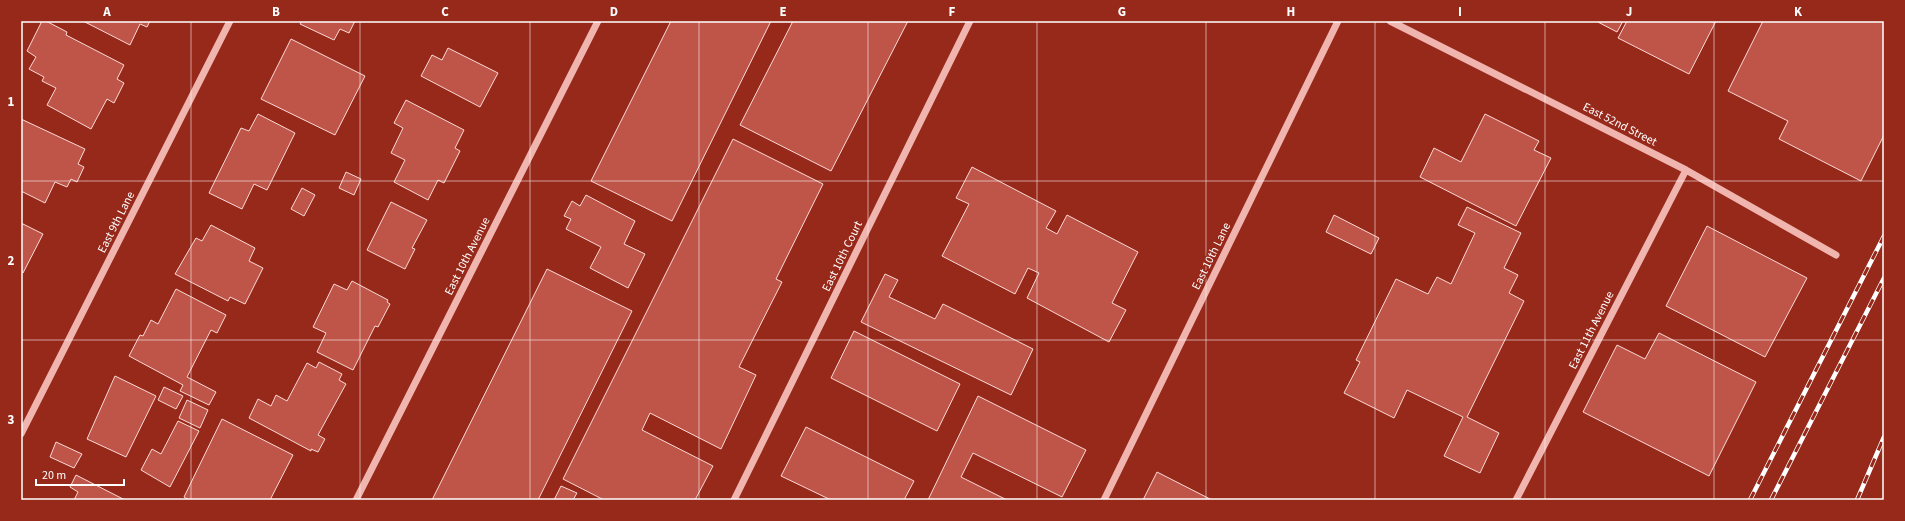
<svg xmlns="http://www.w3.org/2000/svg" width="1905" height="521" viewBox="0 0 1905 521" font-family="'Source Sans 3',sans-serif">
<rect width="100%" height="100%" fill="#97291b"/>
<path fill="#bf5448" stroke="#fbd9d6" d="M42 21H46L67 32 66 35 124 65 117 79 124 83 114 103 107 99 91 129 47 105 56 88 42 81 44 77 29 69 36 57 27 51Z
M83 21H150L147 27 140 24 130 45Z
M302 21H355L349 33 340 29 334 40 300 24Z
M671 21H771L672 221 591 181Z
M793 21H908L831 171 740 125Z
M1596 21H1623L1617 32Z
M1627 21H1716L1689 74 1618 38Z
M1763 21H1884V135L1861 181 1779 139 1788 121 1728 91Z
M291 39 365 76 335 135 261 99Z
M448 48 498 73 480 107 421 76 432 55 442 60Z
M406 100 464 130 455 148 460 151 444 183 438 180 428 200 394 182 405 160 391 153 403 128 394 123Z
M258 114 295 133 267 190 254 184 242 209 209 193 241 128 249 131Z
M1485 114 1539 141 1534 150 1551 158 1516 226 1420 177 1434 148 1461 162Z
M21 119 85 149 78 164 84 167 77 182 71 179 67 187 55 182 45 203 21 191Z
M733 139 823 184 776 279 782 282 739 367 756 375 721 449 650 413 642 430 713 466 695 500H604L563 479Z
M972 167 1056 211 1046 228 1057 234 1067 215 1138 252 1112 303 1126 310 1109 342 1027 298 1039 273 1028 268 1015 294 942 256 969 204 956 198Z
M346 172 361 179 354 195 339 188Z
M302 188 315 195 304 216 291 209Z
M586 195 635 221 624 244 645 254 628 288 590 268 601 247 566 229 571 219 564 216 572 201 580 206Z
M391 202 427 220 412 248 415 249 405 269 367 250Z
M1467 207 1521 233 1504 268 1518 275 1509 293 1524 301 1467 417 1499 433 1480 473 1444 456 1463 417 1407 390 1394 418 1344 393 1360 362 1356 360 1396 279 1428 294 1437 277 1451 284 1475 233 1458 225Z
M1334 215 1379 238 1371 254 1326 232Z
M21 223 43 234 23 273 21 272Z
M211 225 255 248 249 261 263 268 245 304 230 297 228 301 175 274 196 238 202 241Z
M1707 226 1807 278 1765 357 1666 306Z
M547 269 632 311 538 500H432Z
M885 274 898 280 889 297 935 319 943 304 1033 349 1011 395 861 322Z
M352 281 388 300 387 302 390 304 378 327 375 326 353 370 317 352 326 333 313 327 334 284 347 290Z
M176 289 226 315 217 333 211 330 187 377 216 392 209 405 180 391 183 385 129 356 140 335 143 336 151 320 158 324Z
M854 331 960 384 937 431 831 378Z
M1659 333 1756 382 1709 476 1583 412 1617 345 1645 359Z
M319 362 342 374 339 380 346 384 318 435 325 439 318 452 311 449V451L249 418 258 399 271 406 276 395 287 401 307 363 316 368Z
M115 376 156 396 126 457 87 439Z
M164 387 183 396 176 409 158 400Z
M978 396 1086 450 1062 497 973 453 961 477 1007 500H928Z
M187 400 208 410 200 428 179 418Z
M222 419 293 455 270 500H189L184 497Z
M178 421 199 431 170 487 141 470 152 449 161 454Z
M806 427 914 481 904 500H831L781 476Z
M56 442 82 454 74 468 50 457Z
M1157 472 1212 500H1143Z
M76 475 125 500H74L78 492 70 487Z
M561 486 577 493 573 500H554Z"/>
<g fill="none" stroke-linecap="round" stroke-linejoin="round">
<path stroke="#f0b5af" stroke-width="7" d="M1390 21 1686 170 1836 255
M21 434 230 21
M356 500 598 21
M734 500 970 21
M1104 500 1338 21
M1516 500 1686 170"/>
<defs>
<path id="rail" d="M1750 500 1884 236
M1771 500 1884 278
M1857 500 1884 437"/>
</defs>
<use href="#rail" stroke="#fff" stroke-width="4.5"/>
<use href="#rail" stroke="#97291b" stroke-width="3" stroke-dasharray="9" stroke-linecap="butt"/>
</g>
<path fill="none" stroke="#fff" stroke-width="1" stroke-opacity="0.55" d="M191 21V500M360 21V500M530 21V500M699 21V500M868 21V500M1037 21V500M1206 21V500M1375 21V500M1545 21V500M1714 21V500M21 181H1884M21 340H1884"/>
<g text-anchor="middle" stroke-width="3" stroke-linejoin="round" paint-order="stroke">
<g font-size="12" fill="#fff" stroke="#97291b">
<text transform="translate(1620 124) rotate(27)" y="4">East 52nd Street</text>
<text transform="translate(116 222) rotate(-63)" y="4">East 9th Lane</text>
<text transform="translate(467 256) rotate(-63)" y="4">East 10th Avenue</text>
<text transform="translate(842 256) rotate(-64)" y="4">East 10th Court</text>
<text transform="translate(1211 256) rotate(-64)" y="4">East 10th Lane</text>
<text transform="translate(1591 330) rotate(-63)" y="4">East 11th Avenue</text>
</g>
</g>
<rect width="1905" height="521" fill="none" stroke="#97291b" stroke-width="44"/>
<path d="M36 479v6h88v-6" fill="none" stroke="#ffffff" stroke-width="2"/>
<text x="42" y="479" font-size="12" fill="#ffffff" stroke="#97291b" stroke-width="3" paint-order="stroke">20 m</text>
<rect x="22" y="22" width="1861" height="477" fill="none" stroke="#fff" stroke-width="1.5"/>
<g font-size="13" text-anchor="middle" font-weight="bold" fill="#fff">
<text x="107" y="16">A</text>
<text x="276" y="16">B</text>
<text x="445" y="16">C</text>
<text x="614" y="16">D</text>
<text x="783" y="16">E</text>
<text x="952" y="16">F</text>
<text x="1122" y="16">G</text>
<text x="1291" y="16">H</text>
<text x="1460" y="16">I</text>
<text x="1629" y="16">J</text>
<text x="1798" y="16">K</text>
<text x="11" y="106">1</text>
<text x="11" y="265">2</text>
<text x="11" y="424">3</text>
</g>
</svg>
